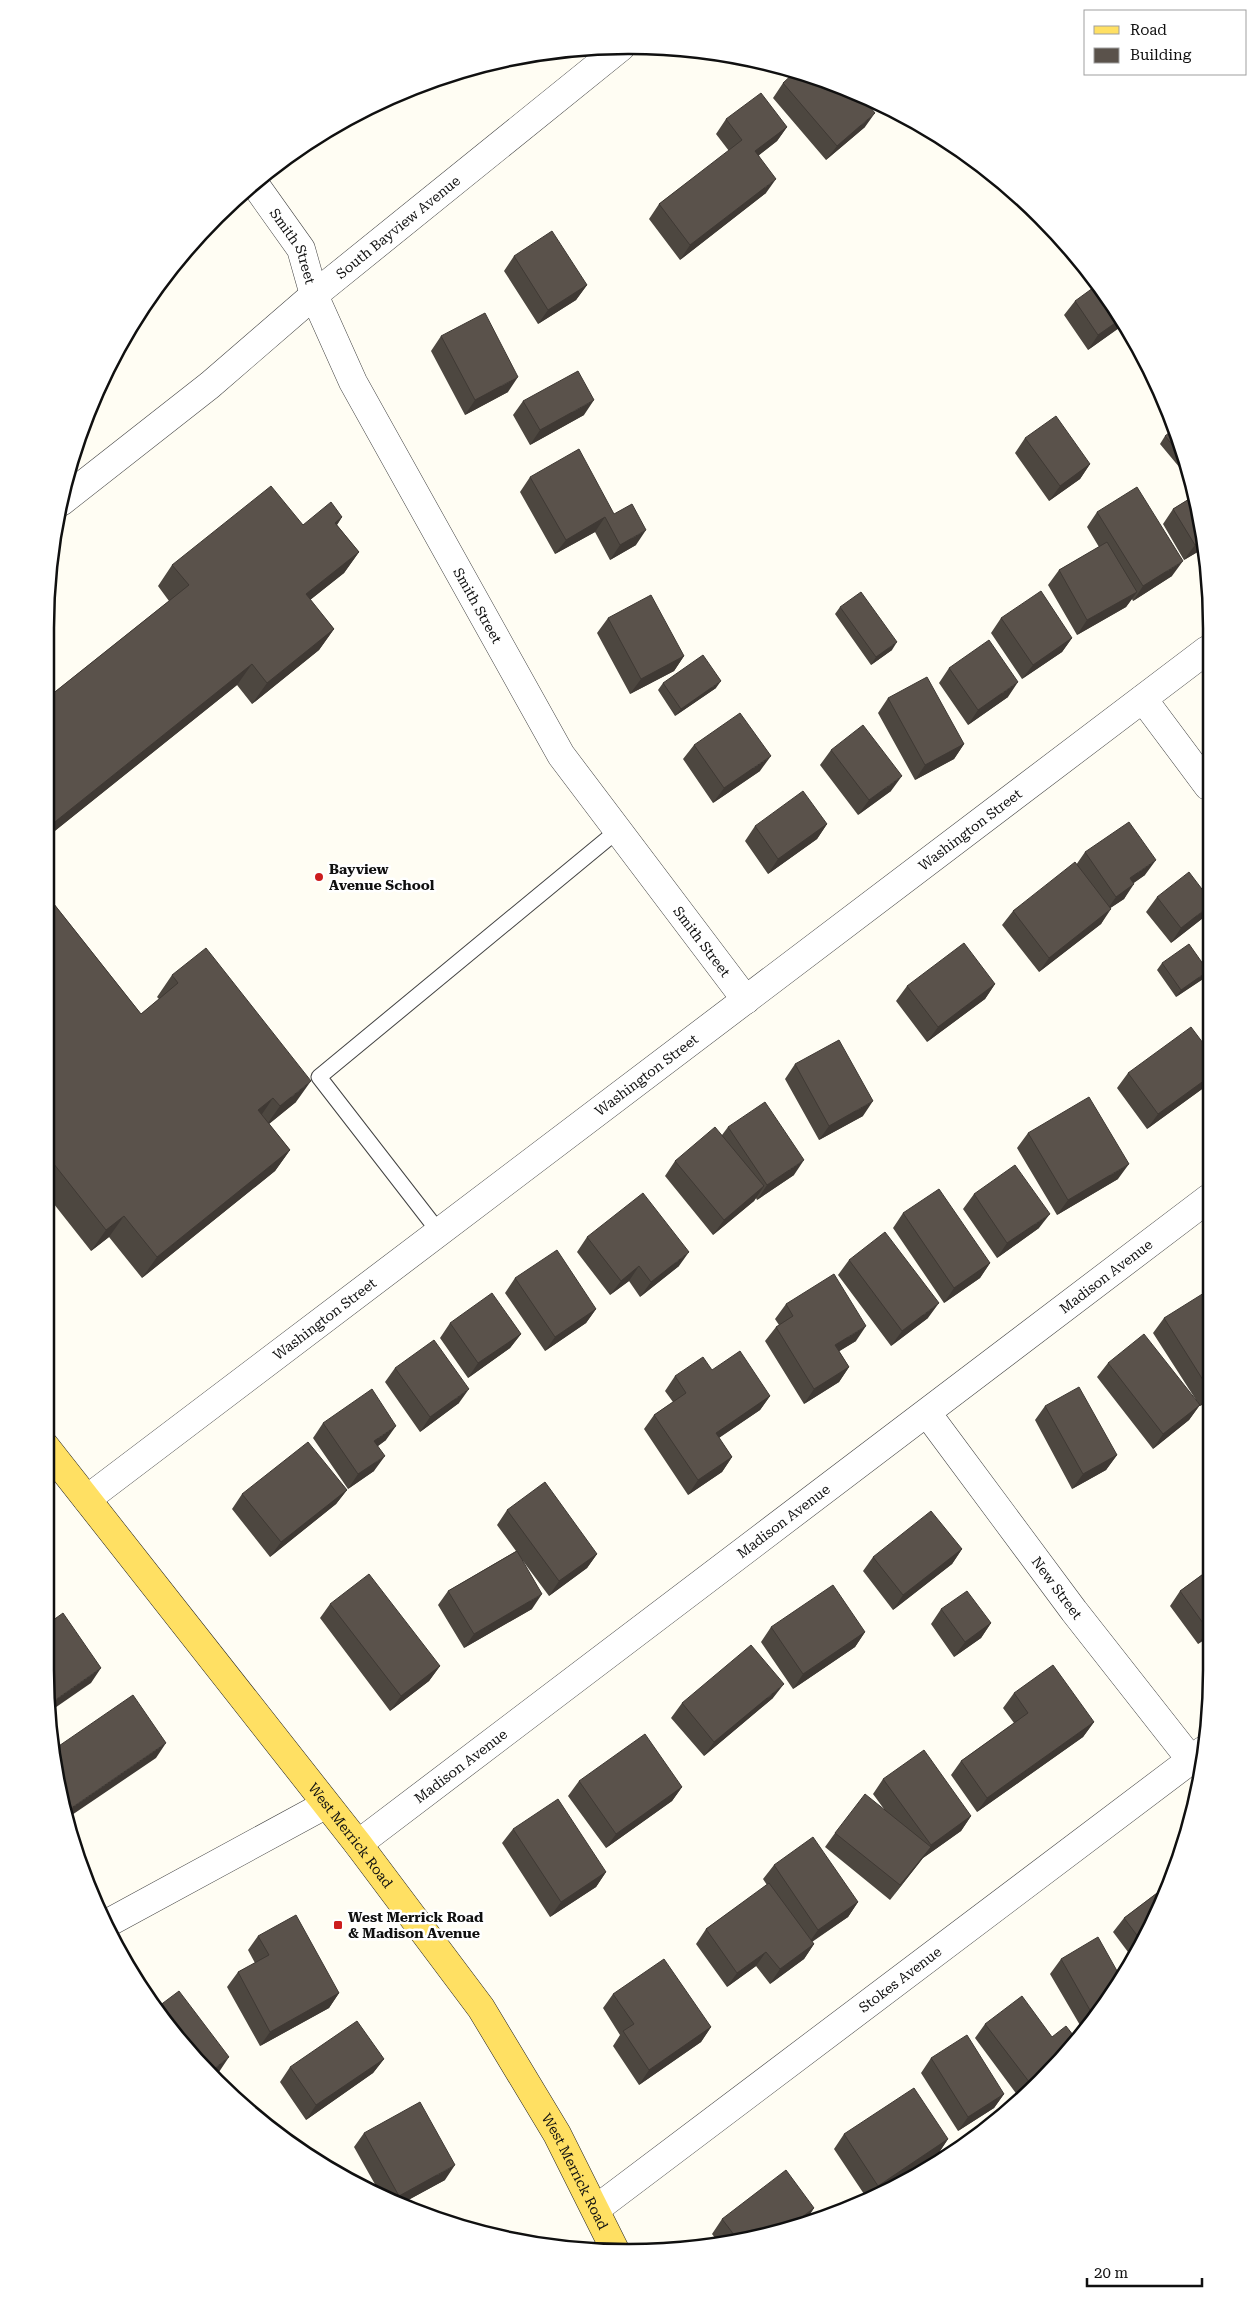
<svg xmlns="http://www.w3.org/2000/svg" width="1257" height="2298" viewBox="0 0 1257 2298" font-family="'Roboto Serif',serif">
<rect width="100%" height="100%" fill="#fffdf3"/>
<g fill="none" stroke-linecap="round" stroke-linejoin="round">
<defs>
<path id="service" d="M439 1232 319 1077 617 831"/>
<g id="minor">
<path id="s1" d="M254 183 301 249 314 295 353 382 561 755 746 1000"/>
<path id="s2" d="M61 502 210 385 314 295 621 47"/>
<path d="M1143 699 1208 786"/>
<path id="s3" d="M927 1413 1074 1611 1191 1760"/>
<path id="s4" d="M87 1499 1207 650"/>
<path id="s5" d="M358 1844 1209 1198"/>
<path d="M106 1924 325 1805"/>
<path id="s6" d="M596 2209 1204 1750"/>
</g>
<g id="primary">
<path id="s7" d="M45 1446 358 1844 481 2008 557 2134 616 2252"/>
</g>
</defs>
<use href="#service" stroke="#434343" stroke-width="17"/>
<use href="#minor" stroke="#434343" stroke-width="29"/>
<use href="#primary" stroke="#212121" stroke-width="29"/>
<use href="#service" stroke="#fff" stroke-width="15"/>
<use href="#minor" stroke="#fff" stroke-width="28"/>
<use href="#primary" stroke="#ffe063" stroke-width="28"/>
</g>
<path fill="#4d4740" d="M783 83 865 127 826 160 773 98Z
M726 119 787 127 777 141 759 155 766 193 680 260 649 219 659 204 729 151 716 134Z
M514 256 587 285 576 300 538 324 504 271Z
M1075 301 1114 304 1124 324 1088 350 1064 315Z
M441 336 508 392 465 415 431 351Z
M523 401 584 415 530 445 513 415Z
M1165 436 1181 441 1188 472 1185 474 1160 444Z
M1025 438 1090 464 1080 479 1049 501 1015 453Z
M530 477 614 514 636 545 610 560 595 532 555 554 520 492Z
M1194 496 1206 547 1184 560 1163 524 1173 509Z
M1097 512 1172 576 1133 601 1132 599 1126 607 1077 635 1048 585 1059 570 1099 547 1087 527Z
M342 517 337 525 359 552 344 573 310 600 334 629 319 650 252 704 237 685 46 838V699L169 601 158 586 172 565 303 525Z
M840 607 892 650 871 665 835 614Z
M608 618 684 656 674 671 630 694 597 633Z
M1001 618 1072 638 1062 652 1022 679 991 633Z
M949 668 1008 697 968 725 939 683Z
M663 683 716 688 675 716 658 690Z
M888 698 964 744 954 759 915 780 878 713Z
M694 745 760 771 713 803 683 759Z
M831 750 891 791 858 815 820 765Z
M827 824 817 839 768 874 745 841 755 826Z
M1085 852 1145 875 1133 883 1124 899 1110 908 1101 924 1039 972 1002 925 1013 911 1076 865Z
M46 894 141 1014 159 999 157 997 172 975 296 1102 269 1124 290 1150 275 1171 142 1278 109 1237 91 1251 46 1194Z
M1157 897 1203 918 1171 943 1146 912Z
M1162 963 1203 979 1176 997 1157 970Z
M995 984 985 999 927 1042 896 1001 907 986Z
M1208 1004 1209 1014 1205 1009Z
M1209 1051V1084L1147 1129 1117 1088 1128 1073Z
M795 1064 863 1116 819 1140 785 1079Z
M728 1127 794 1175 757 1200 756 1198 754 1201 713 1235 665 1176 675 1161 722 1135Z
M1028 1133 1118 1179 1057 1215 1017 1148Z
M974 1194 1039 1228 997 1258 963 1209Z
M903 1213 990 1263 980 1278 944 1303 893 1228Z
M587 1237 679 1266 640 1297 629 1281 610 1295 577 1252Z
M849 1260 928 1318 891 1346 838 1275Z
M515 1278 596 1309 586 1323 545 1351 505 1293Z
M1209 1301 1210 1400 1200 1406H1199L1189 1420 1153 1449 1097 1377 1108 1363 1198 1403 1153 1333 1164 1318Z
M786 1304 856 1341 839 1351 849 1367 839 1382 804 1404 765 1341 776 1327 779 1325 775 1319Z
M450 1323 521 1334 510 1348 468 1378 440 1338Z
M395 1368 459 1403 420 1432 385 1382Z
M712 1370 770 1396 760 1410 719 1438 732 1457 722 1472 688 1495 644 1429 654 1415 673 1402 665 1391 675 1376Z
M1045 1406 1117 1455 1106 1470 1072 1489 1035 1420Z
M323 1423 386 1440 378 1446 374 1471 348 1489 313 1438Z
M347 1490 336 1504 270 1557 232 1509 242 1494Z
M507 1510 597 1554 587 1568 549 1596 520 1557 532 1609 464 1648 438 1605 448 1591 516 1551 497 1525Z
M962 1549 952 1564 893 1610 863 1571 873 1557Z
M1210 1569 1211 1635 1198 1644 1170 1606 1180 1591Z
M330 1604 440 1666 429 1681 390 1711 320 1618Z
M941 1609 991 1623 981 1638 954 1657 931 1624Z
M771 1627 865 1632 855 1647 793 1689 761 1642Z
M1014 1693 1094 1722 1083 1737 977 1812 951 1775 961 1761 1014 1723 1003 1708Z
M773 1698 704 1756 671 1718 682 1703Z
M883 1779 971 1816 961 1831 923 1858 890 1900 825 1847 835 1833 884 1809 873 1794Z
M579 1781 682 1787 672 1801 606 1848 568 1796Z
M513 1829 606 1872 596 1887 550 1917 502 1843Z
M774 1865 858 1902 848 1917 812 1942 814 1944 804 1959 770 1984 756 1966 727 1987 696 1944 706 1929 767 1885 763 1879Z
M1165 1887 1134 1960 1113 1932 1124 1918Z
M258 1936 339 1993 329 2008 260 2046 227 1987 238 1972 255 1963 248 1950Z
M1061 1959 1121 1978 1123 1977 1091 2025 1084 2032 1050 1974Z
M613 1994 711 2027 701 2042 639 2085 613 2046 620 2035 603 2008Z
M985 2024 1052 2037 1077 2040 1021 2100 975 2038Z
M931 2058 1004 2094 994 2108 958 2131 921 2073Z
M384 2059 373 2073 306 2120 280 2082 290 2067Z
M364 2133 445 2180 399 2205 381 2195 354 2147Z
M844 2134 948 2139 938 2154 868 2200 834 2149Z
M814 2208 804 2223 798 2227 779 2233 719 2243 712 2234 722 2219Z"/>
<path fill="#3f3934" d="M875 113 865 127 826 160 837 146Z
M787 127 777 141 745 166 755 151Z
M776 179 766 193 680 260 690 245Z
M187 249 177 264 175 265 185 250Z
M587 285 576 300 538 324 548 310Z
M1121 319 1124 324 1122 326 1088 350 1098 335Z
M518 377 508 392 465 415 475 400Z
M594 400 584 415 530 445 540 430Z
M1090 464 1080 479 1049 501 1060 486Z
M342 517 328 538 335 523Z
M605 517 595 532 555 554 566 540Z
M646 530 636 545 610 560 620 545Z
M1204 539 1206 547 1184 560 1195 545Z
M359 552 344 573 291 615 306 594Z
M1183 561 1172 576 1133 601 1143 586Z
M1137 592 1126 607 1077 635 1087 620Z
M334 629 319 650 252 704 267 683Z
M1072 638 1062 652 1022 679 1033 665Z
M897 642 892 650 871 665 876 657Z
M684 656 674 671 630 694 641 679Z
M252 664 237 685 46 838V829Z
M721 681 716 688 675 716 681 709Z
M1018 682 1008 697 968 725 978 710Z
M964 744 954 759 915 780 925 765Z
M771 756 760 771 713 803 724 788Z
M902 776 891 791 858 815 869 800Z
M827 824 817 839 768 874 778 859Z
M1156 860 1145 875 1120 893 1130 878Z
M1134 884 1124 899 1106 911 1116 897Z
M1208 907V910L1203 918 1171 943 1181 928Z
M1111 909 1101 924 1039 972 1049 958Z
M1208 971 1203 979 1176 997 1181 990Z
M995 984 985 999 927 1042 938 1027Z
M1209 1077V1084L1147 1129 1158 1114Z
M311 1081 296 1102 265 1127 280 1106Z
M273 1098 258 1120V1110Z
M873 1101 863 1116 819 1140 829 1126Z
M290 1150 275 1171 142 1278 157 1257Z
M804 1160 794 1175 757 1200 767 1185Z
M1129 1164 1118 1179 1057 1215 1068 1200Z
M764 1186 754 1201 713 1235 724 1220Z
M1050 1214 1039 1228 997 1258 1007 1243Z
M124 1216 109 1237 91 1251 106 1230Z
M689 1252 679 1266 640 1297 651 1282Z
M990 1263 980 1278 944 1303 954 1288Z
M639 1266 629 1281 610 1295 621 1281Z
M939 1303 928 1318 891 1346 902 1331Z
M596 1309 586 1323 545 1351 555 1337Z
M866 1326 856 1341 825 1360 835 1345Z
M521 1334 510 1348 468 1378 478 1363Z
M849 1367 839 1382 804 1404 814 1389Z
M469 1389 459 1403 420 1432 430 1417Z
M1210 1392V1400L1200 1406Z
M770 1396 760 1410 705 1447 716 1433Z
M1200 1405 1189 1420 1153 1449 1163 1434Z
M396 1426 386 1440 364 1456 374 1441Z
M1117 1455 1106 1470 1072 1489 1083 1474Z
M385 1456 374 1471 348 1489 358 1474Z
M732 1457 722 1472 688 1495 698 1480Z
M347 1490 336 1504 270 1557 281 1542Z
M962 1549 952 1564 893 1610 903 1595Z
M597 1554 587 1568 549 1596 559 1581Z
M542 1594 532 1609 464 1648 474 1634Z
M991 1623 981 1638 954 1657 965 1642Z
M1211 1628V1635L1198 1644 1208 1630Z
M865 1632 855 1647 793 1689 803 1674Z
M440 1666 429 1681 390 1711 401 1696Z
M101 1668 91 1683 49 1712 48 1705Z
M784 1684 773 1698 704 1756 714 1742Z
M1094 1722 1083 1737 977 1812 987 1798Z
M166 1743 156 1758 66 1819 64 1813Z
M682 1787 672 1801 606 1848 616 1834Z
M971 1816 961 1831 923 1858 890 1900 931 1845Z
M606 1872 596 1887 550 1917 561 1902Z
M858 1902 848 1917 808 1944 818 1930Z
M814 1944 804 1959 770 1984 780 1969Z
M766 1952 756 1966 727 1987 737 1973Z
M339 1993 329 2008 260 2046 270 2032Z
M711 2027 701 2042 639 2085 649 2070Z
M229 2057 219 2072 214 2076 210 2072Z
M384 2059 373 2073 306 2120 316 2105Z
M1004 2094 994 2108 958 2131 968 2117Z
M948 2139 938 2154 868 2200 878 2186Z
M455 2165 445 2180 399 2205 395 2203 399 2196Z
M814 2208 804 2223 798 2227 782 2232Z"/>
<path fill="#5a524b" stroke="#3f3934" d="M796 71 816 76 861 96 875 113 837 146 783 83Z
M761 93 787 127 755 151 776 179 690 245 659 204 742 140 726 119Z
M552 231 587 285 548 310 514 256Z
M1097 285 1114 304 1121 319 1098 335 1075 301Z
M485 313 518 377 475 400 441 336Z
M578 371 594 400 540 430 523 401Z
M1056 416 1090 464 1060 486 1025 438Z
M1175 428 1181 441 1186 461 1165 436Z
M579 449 614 514 632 504 646 530 620 545 605 517 566 540 530 477Z
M271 486 303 525 331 502 342 517 335 523 359 552 306 594 334 629 267 683 252 664 46 829V699L189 585 172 565Z
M1137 487 1183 561 1143 586 1097 512Z
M1194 496 1204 539 1195 545 1173 509Z
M1107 542 1137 592 1087 620 1059 570Z
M1041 591 1072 638 1033 665 1001 618Z
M861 592 897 642 876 657 840 607Z
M651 595 684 656 641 679 608 618Z
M989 640 1018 682 978 710 949 668Z
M703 655 721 681 681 709 663 683Z
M927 677 964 744 925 765 888 698Z
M740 713 771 756 724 788 694 745Z
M863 725 902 776 869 800 831 750Z
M803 791 827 824 778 859 755 826Z
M1129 822 1156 860 1130 878 1134 884 1116 897 1085 852Z
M1075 862 1111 909 1049 958 1013 911Z
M1189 872 1208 897V907L1181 928 1157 897Z
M46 894 141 1014 178 983 172 975 206 948 311 1081 280 1106 273 1098 258 1110 290 1150 157 1257 124 1216 106 1230 46 1154Z
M964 943 995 984 938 1027 907 986Z
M1189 944 1208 971 1181 990 1162 963Z
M1191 1027 1209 1051V1077L1158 1114 1128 1073Z
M839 1040 873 1101 829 1126 795 1064Z
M1089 1097 1129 1164 1068 1200 1028 1133Z
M765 1102 804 1160 767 1185 728 1127Z
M715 1127 764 1186 724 1220 675 1161Z
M1015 1165 1050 1214 1007 1243 974 1194Z
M939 1189 990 1263 954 1288 903 1213Z
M643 1193 689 1252 651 1282 639 1266 621 1281 587 1237Z
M885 1232 939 1303 902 1331 849 1260Z
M557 1250 596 1309 555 1337 515 1278Z
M834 1274 866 1326 835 1345 849 1367 814 1389 776 1327 793 1316 786 1304Z
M492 1293 521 1334 478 1363 450 1323Z
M1204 1293 1209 1301 1210 1391 1164 1318Z
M1144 1334 1200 1405 1163 1434 1108 1363Z
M434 1340 469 1389 430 1417 395 1368Z
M740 1351 770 1396 716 1433 732 1457 698 1480 654 1415 686 1393 675 1376 703 1357 712 1370Z
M1079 1387 1117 1455 1083 1474 1045 1406Z
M372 1389 396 1426 374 1441 385 1456 358 1474 323 1423Z
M308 1442 347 1490 281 1542 242 1494Z
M545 1482 597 1554 559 1581 507 1510Z
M931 1511 962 1549 903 1595 873 1557Z
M517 1551 542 1594 474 1634 448 1591Z
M1210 1569 1211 1628 1208 1630 1180 1591Z
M369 1574 440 1666 401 1696 330 1604Z
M833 1585 865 1632 803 1674 771 1627Z
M967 1591 991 1623 965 1642 941 1609Z
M63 1613 101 1668 48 1705 45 1670V1626Z
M751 1645 784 1684 714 1742 682 1703Z
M1053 1665 1094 1722 987 1798 961 1761 1028 1713 1014 1693Z
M133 1695 166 1743 64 1813 56 1783 53 1750Z
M645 1734 682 1787 616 1834 579 1781Z
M924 1750 971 1816 931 1845 883 1779Z
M865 1794 931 1847 900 1885 835 1833Z
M558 1799 606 1872 561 1902 513 1829Z
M813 1837 858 1902 818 1930 774 1865Z
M769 1883 814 1944 780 1969 766 1952 737 1973 706 1929Z
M1165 1887 1142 1942 1124 1918Z
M296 1915 339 1993 270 2032 238 1972 269 1955 258 1936Z
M1098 1937 1121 1978 1123 1977 1095 2019 1061 1959Z
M664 1959 711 2027 649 2070 623 2031 634 2024 613 1994Z
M179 1991 229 2057 210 2072 166 2025 155 2009Z
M1022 1996 1052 2037 1066 2026 1077 2040 1033 2087 985 2024Z
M357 2021 384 2059 316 2105 290 2067Z
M967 2035 1004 2094 968 2117 931 2058Z
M914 2088 948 2139 878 2186 844 2134Z
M420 2102 455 2165 399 2196 364 2133Z
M786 2170 814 2208 782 2232 738 2240 722 2219Z
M463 2220 472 2231 456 2226Z"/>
<g fill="#cc1d1d" stroke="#fff" stroke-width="2">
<circle cx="319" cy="877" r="5"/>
<rect x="333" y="1920" width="10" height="10" rx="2.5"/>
</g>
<g text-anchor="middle" stroke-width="5" stroke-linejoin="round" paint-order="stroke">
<g font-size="14" fill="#101010" stroke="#fff">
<text dy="5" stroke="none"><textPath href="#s2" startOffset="435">South Bayview Avenue</textPath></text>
<text dy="5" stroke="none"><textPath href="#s1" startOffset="75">Smith Street</textPath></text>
<text dy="5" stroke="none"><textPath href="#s1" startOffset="480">Smith Street</textPath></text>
<text dy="5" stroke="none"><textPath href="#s4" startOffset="1108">Washington Street</textPath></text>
<text dy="5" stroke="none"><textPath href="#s1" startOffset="885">Smith Street</textPath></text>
<text dy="5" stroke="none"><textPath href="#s4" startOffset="702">Washington Street</textPath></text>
<text dy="5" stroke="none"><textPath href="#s5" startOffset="939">Madison Avenue</textPath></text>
<text dy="5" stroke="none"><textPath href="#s4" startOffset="298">Washington Street</textPath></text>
<text dy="5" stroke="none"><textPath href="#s5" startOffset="534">Madison Avenue</textPath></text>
<text dy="5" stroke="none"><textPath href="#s3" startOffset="218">New Street</textPath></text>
<text dy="5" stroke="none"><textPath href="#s5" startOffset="129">Madison Avenue</textPath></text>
<text dy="5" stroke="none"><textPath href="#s7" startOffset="495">West Merrick Road</textPath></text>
<text dy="5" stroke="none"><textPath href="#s6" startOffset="381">Stokes Avenue</textPath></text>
<text dy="5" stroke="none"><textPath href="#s7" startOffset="900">West Merrick Road</textPath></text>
</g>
<g font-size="14" font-weight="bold" fill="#101010" stroke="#fff" text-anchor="start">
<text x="329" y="874">Bayview<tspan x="329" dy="16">Avenue School</tspan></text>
<text x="348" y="1922">West Merrick Road<tspan x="348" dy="16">&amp; Madison Avenue</tspan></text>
</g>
</g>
<path d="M0 0H1257V2298H0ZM628 54H629A574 574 0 0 1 1203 628V1670A574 574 0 0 1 629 2244H628A574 574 0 0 1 54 1670V628A574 574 0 0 1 628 54Z" fill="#fff" fill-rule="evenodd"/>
<path fill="none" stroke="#101010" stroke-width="2.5" d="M628 54H629A574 574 0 0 1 1203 628V1670A574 574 0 0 1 629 2244H628A574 574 0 0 1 54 1670V628A574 574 0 0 1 628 54Z"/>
<rect x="1084" y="10" width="162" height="65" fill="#ffffff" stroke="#9f9f9f"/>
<rect x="1094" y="26" width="25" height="8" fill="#ffe063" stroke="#9f9f9f"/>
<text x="1130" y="35" font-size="15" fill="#101010">Road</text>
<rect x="1094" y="48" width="25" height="15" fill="#5a524b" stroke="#9f9f9f"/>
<text x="1130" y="60" font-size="15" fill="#101010">Building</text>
<path d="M1087 2278v8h115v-8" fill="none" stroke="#101010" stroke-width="2.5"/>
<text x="1094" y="2278" font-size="15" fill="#101010" stroke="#ffffff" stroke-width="4" paint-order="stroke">20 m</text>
</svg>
